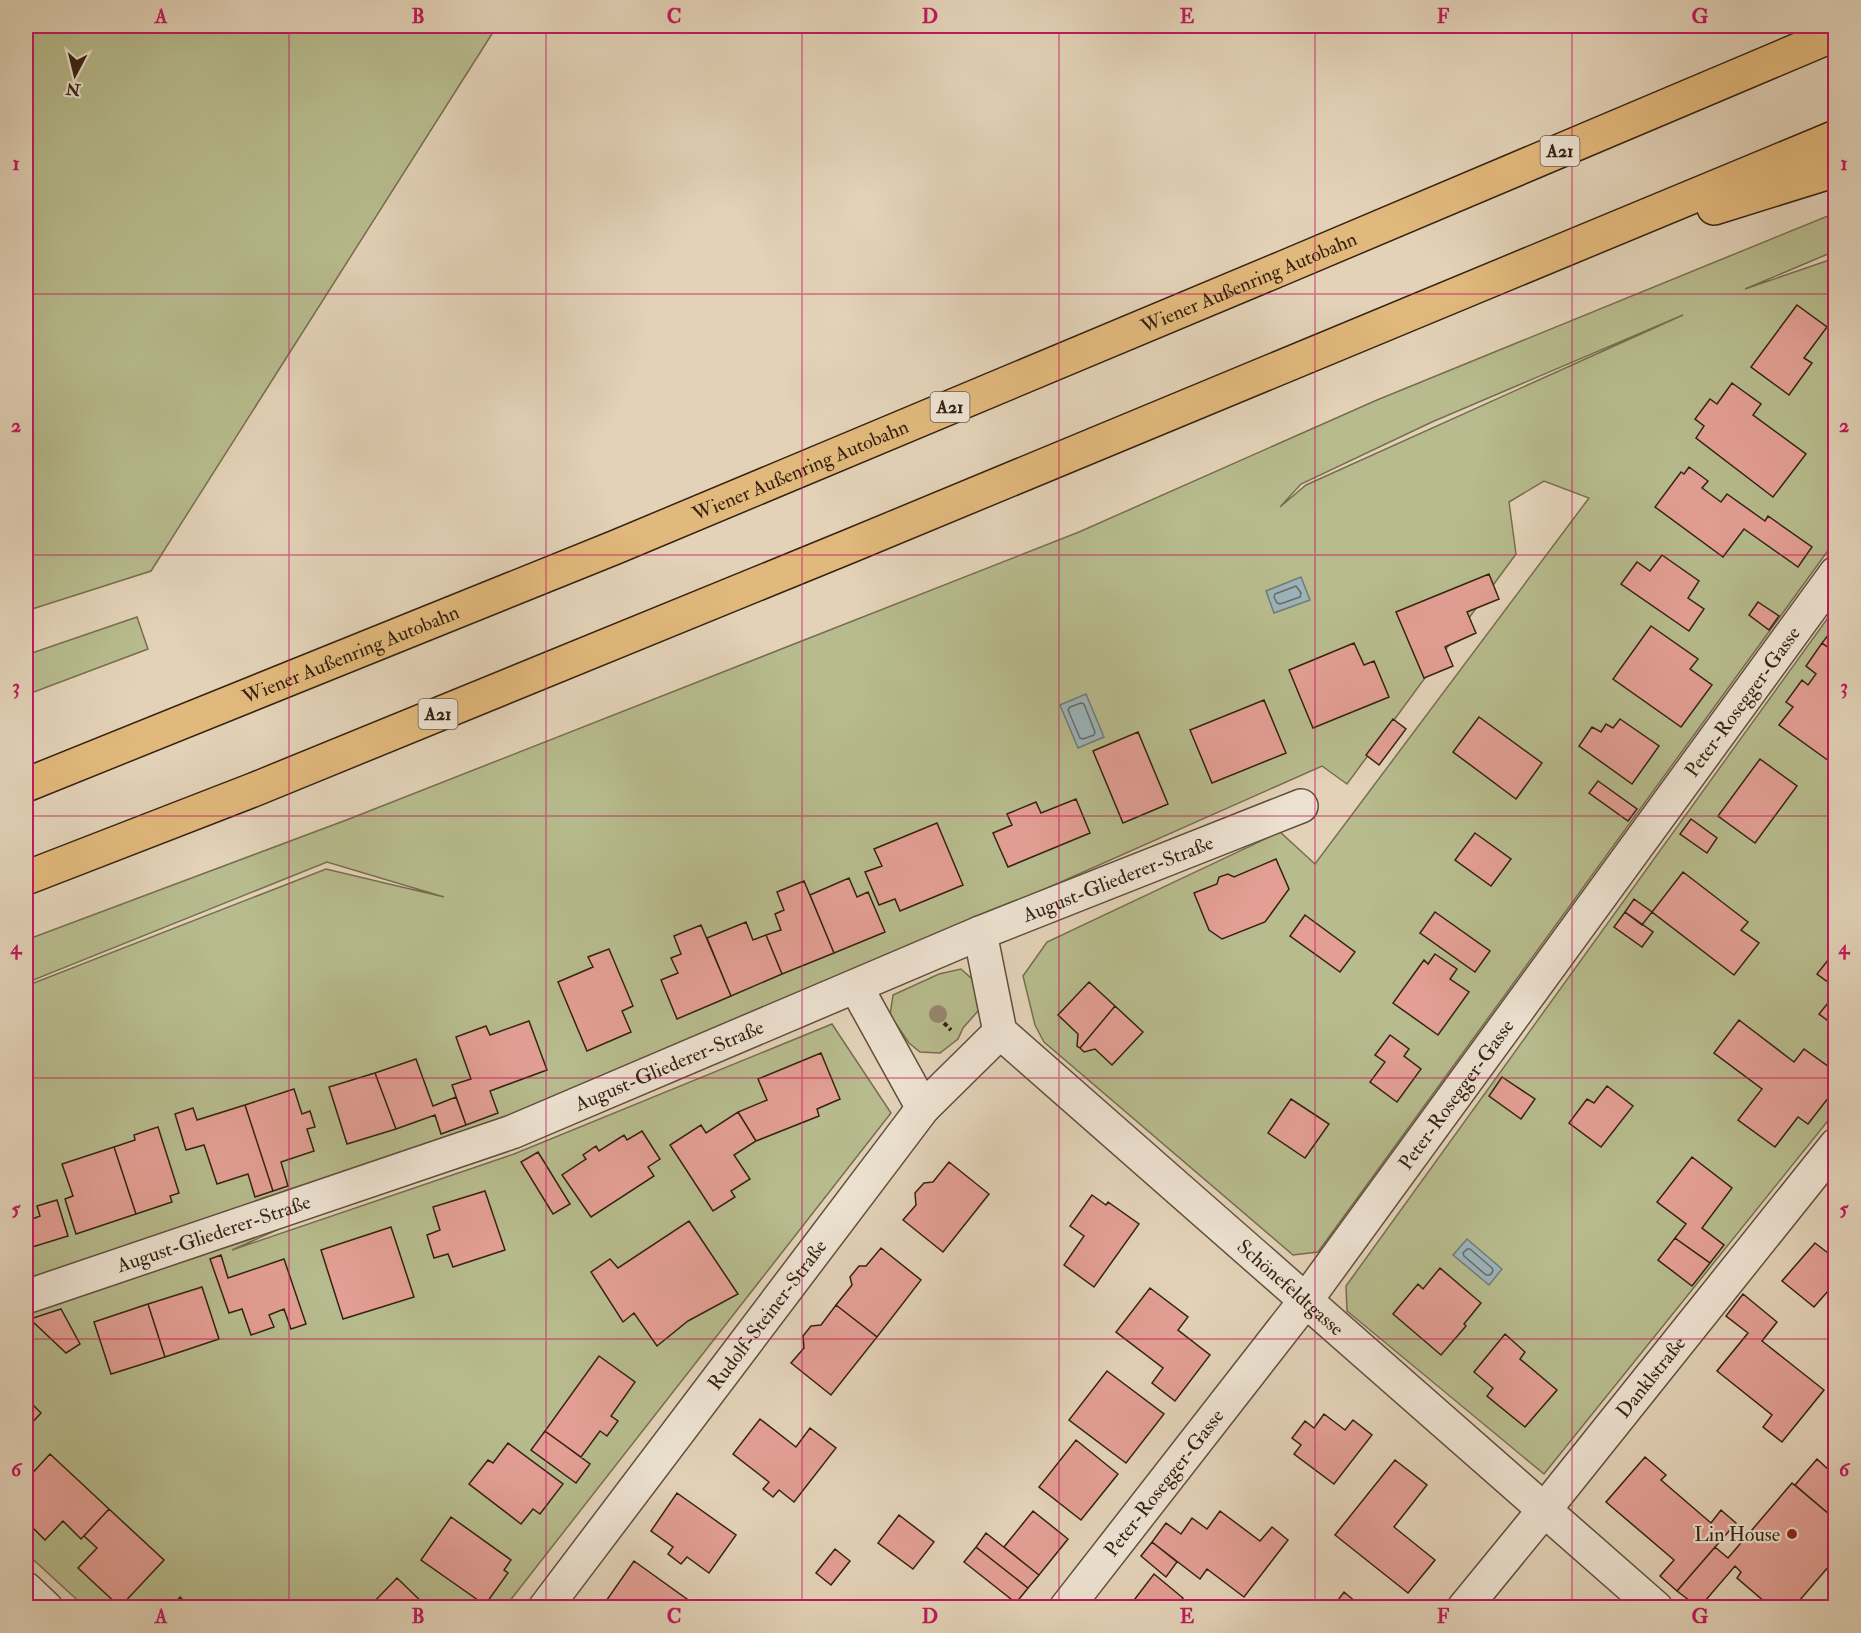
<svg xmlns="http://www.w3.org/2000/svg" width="1861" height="1633" viewBox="0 0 1861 1633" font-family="'IM FELL Double Pica',serif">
<rect width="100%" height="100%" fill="#e3d2b8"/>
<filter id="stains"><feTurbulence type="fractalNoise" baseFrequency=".00333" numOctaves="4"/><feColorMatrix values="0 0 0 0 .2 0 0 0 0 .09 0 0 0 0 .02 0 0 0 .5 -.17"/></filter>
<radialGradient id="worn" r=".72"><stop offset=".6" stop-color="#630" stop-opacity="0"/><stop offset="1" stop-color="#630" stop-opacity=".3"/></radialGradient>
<path fill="#b7bb8d" stroke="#766e50" stroke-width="1.5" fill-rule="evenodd" d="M26 26H497L151 571 26 611Z
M1835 213V251L1745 289 1835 258V541L1318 1252 1293 1255 1044 1042 1035 1025 1023 976 1047 942 1280 832 1315 864 1589 498 1544 481 1509 502 1516 554 1347 784 1322 766 232 1250 514 1154 832 1024 891 1113 505 1607H85L26 1553V986L326 869 444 897 327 862 26 983V940L349 819 1079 532 1377 400ZM1683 315 1306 485 1280 507 1301 484 1432 422Z
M1835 608V1112L1544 1474 1347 1311 1346 1286Z
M137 617 148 649 26 695V655Z
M961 969 971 978 980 996 978 1011 963 1028 958 1039 940 1053 920 1052 909 1043 890 1015 893 995 939 974Z"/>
<path fill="#9bb4bb" stroke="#727a77" stroke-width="1.5" d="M1301 577 1310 600 1274 613 1266 591Z
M1086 694 1104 737 1078 748 1060 705Z
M1467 1239 1502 1269 1489 1285 1453 1255Z"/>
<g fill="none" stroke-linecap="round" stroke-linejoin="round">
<path stroke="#686b66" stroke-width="1.5" d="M1296 586 1301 593 1300 597 1280 604 1277 603 1274 597 1275 594Z
M1081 703 1084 704 1095 732 1094 735 1083 739 1080 738 1068 710 1070 707Z
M1467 1249H1470L1492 1268 1493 1271 1490 1275H1486L1464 1256 1463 1253Z"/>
</g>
<path fill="#e39f94" stroke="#352212" stroke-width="1.5" d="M1797 305 1827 327 1804 358 1812 363 1789 395 1751 367Z
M1732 383 1761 404 1753 415 1806 454 1773 497 1696 438 1704 426 1695 419 1710 399 1717 404Z
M1689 467 1708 481 1702 488 1721 502 1727 494 1765 521 1768 516 1812 547 1798 567 1744 529 1723 557 1655 507 1681 472 1684 474Z
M1662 555 1699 581 1688 598 1704 609 1689 631 1621 584 1637 562 1650 571Z
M1489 574 1499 599 1467 612 1476 633 1445 647 1453 666 1424 678 1396 612Z
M1758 602 1779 616 1769 630 1749 615Z
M1836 625V653L1822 643Z
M1651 626 1698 659 1690 669 1712 685 1681 727 1613 679Z
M1354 643 1364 665 1374 661 1389 697 1313 728 1289 670Z
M1822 643 1836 653V752L1829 761 1779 725 1793 707 1786 702 1802 680 1808 685 1816 674 1806 666Z
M1264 700 1286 753 1212 783 1190 730Z
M1479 717 1542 763 1516 799 1453 752Z
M1393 719 1406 729 1379 765 1366 755Z
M1620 719 1659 746 1632 784 1579 746 1592 727 1601 732 1606 724 1613 728Z
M1138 732 1168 804 1123 823 1093 751Z
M1760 759 1797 786 1755 843 1718 816Z
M1598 781 1637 809 1628 821 1589 793Z
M1076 799 1090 833 1008 867 993 833 1012 825 1007 814 1036 802 1041 813Z
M1691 819 1717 838 1707 853 1680 834Z
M937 823 963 885 900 911 895 899 879 905 865 872 882 866 874 849Z
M1475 833 1511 859 1491 886 1455 860Z
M1276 859 1289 889 1265 922 1222 939 1209 930 1194 893 1217 884 1219 877 1228 874 1234 877Z
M1683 872 1748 922 1741 930 1759 943 1734 975 1652 912Z
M849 878 857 897 868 892 885 932 834 953 810 895Z
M804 881 834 953 782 974 766 935 781 930 775 914 784 910 777 892Z
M1634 899 1652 912 1642 925 1625 912Z
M1435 912 1490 951 1475 972 1420 933Z
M1625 912 1653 932 1642 947 1614 927Z
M1305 915 1355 952 1340 972 1290 936Z
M746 922 753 940 766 935 782 974 731 996 707 938Z
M701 925 731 996 677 1019 661 980 678 973 671 958 681 954 674 936Z
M609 949 633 1006 622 1011 631 1032 587 1051 558 982 593 967 588 957Z
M1836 950V988L1817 974Z
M1435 954 1457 969 1450 979 1469 992 1438 1035 1393 1003 1424 960 1428 964Z
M1089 982 1115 1006 1080 1048 1077 1046 1078 1034 1058 1015Z
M1836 993V1027L1819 1014Z
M1115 1006 1143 1032 1112 1065 1095 1049 1084 1052 1080 1048Z
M1739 1020 1794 1062 1804 1049 1836 1072V1088L1808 1124 1798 1117 1775 1147 1738 1120 1762 1089 1714 1053Z
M529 1021 547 1070 490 1091 498 1113 466 1125 452 1085 471 1079 456 1037 486 1026 490 1035Z
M1390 1035 1409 1049 1404 1056 1421 1069 1397 1102 1370 1082 1385 1062 1375 1055Z
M821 1053 840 1099 817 1109 819 1116 756 1141 738 1112 767 1100 758 1079Z
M416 1059 433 1106 456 1097 466 1125 441 1134 435 1115 396 1129 375 1073Z
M375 1073 396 1129 347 1144 329 1087Z
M1502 1077 1535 1099 1521 1119 1489 1096Z
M1607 1086 1633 1106 1601 1147 1569 1123 1587 1099 1594 1103Z
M294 1089 302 1114 310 1111 315 1127 307 1129 314 1151 281 1162 288 1186 273 1191 245 1105Z
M1291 1099 1329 1124 1305 1158 1268 1133Z
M245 1105 273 1191 255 1197 248 1174 217 1184 204 1145 186 1150 175 1114 193 1108 197 1120Z
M738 1112 756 1141 734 1155 750 1179 731 1191 735 1197 713 1211 670 1145 701 1125 706 1133Z
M158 1127 179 1193 170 1196 172 1202 136 1214 114 1147 135 1140 134 1135Z
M642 1131 660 1159 648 1167 654 1176 591 1217 562 1175 586 1159 583 1155 596 1146 599 1151 624 1135 627 1140Z
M114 1147 136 1214 76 1234 65 1199 73 1196 62 1164Z
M538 1152 570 1204 553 1214 521 1162Z
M1692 1157 1732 1188 1702 1228 1724 1245 1710 1263 1675 1238 1686 1224 1657 1202Z
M949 1162 989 1194 943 1252 903 1220 916 1205 915 1193 924 1183 933 1182Z
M485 1191 505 1250 453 1267 448 1254 434 1258 427 1235 440 1230 433 1207Z
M1092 1195 1106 1205 1108 1202 1139 1224 1094 1287 1064 1265 1084 1236 1070 1226Z
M57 1200 68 1236 26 1249V1206L30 1220 40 1216 37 1206Z
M689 1221 738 1294 688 1321 657 1346 634 1313 623 1322 591 1272 610 1259 618 1268Z
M391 1227 414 1297 343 1319 321 1250Z
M1675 1238 1710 1263 1692 1286 1658 1260Z
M1815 1243 1836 1259V1282L1814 1307 1782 1281Z
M881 1248 921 1280 877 1337 836 1305 852 1285 850 1277 859 1266H866Z
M221 1255 228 1278 284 1259 306 1324 291 1329 284 1309 269 1315 274 1327 251 1335 242 1309 229 1313 210 1259Z
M1440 1268 1481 1303 1464 1324 1466 1326 1441 1355 1393 1314 1418 1284 1423 1289Z
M202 1287 219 1339 165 1357 148 1304Z
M1150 1288 1188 1317 1178 1330 1210 1355 1175 1401 1152 1383 1163 1368 1116 1332Z
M1743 1294 1777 1322 1762 1341 1824 1390 1782 1442 1763 1427 1772 1415 1717 1371 1748 1333 1726 1316Z
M148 1304 165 1357 111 1374 94 1322Z
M836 1305 877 1337 831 1395 791 1363 804 1348 803 1336 811 1326 821 1325Z
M61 1309 80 1344 66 1353 30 1319Z
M1505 1334 1525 1352 1520 1359 1557 1390 1525 1427 1487 1396 1493 1388 1474 1372Z
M599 1356 635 1382 611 1416 618 1421 607 1436 600 1431 581 1457 545 1431Z
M1107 1371 1164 1414 1126 1463 1069 1420Z
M26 1398 41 1413 26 1429Z
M1324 1414 1345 1430 1353 1420 1372 1435 1334 1484 1294 1454 1301 1445 1292 1438 1305 1421 1314 1428Z
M760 1419 796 1447 810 1428 836 1448 794 1502 779 1490 773 1497 763 1489 769 1482 733 1454Z
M545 1431 590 1464 576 1483 531 1450Z
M1076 1440 1118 1474 1081 1520 1039 1487Z
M508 1443 563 1484 540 1514 533 1509 521 1524 469 1484 488 1460 493 1463Z
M50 1454 109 1509 81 1539 63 1521 45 1540 26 1521V1480Z
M1645 1457 1666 1475 1661 1480 1711 1523 1721 1510 1736 1523 1677 1591 1660 1576 1674 1560 1606 1502Z
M1817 1459 1830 1471 1836 1465V1520L1795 1485Z
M1395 1460 1427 1485 1394 1527 1435 1560 1408 1593 1335 1535Z
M1792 1483 1836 1520V1558L1793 1608H1772L1737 1578 1741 1572 1735 1566 1699 1608 1677 1591 1715 1547 1728 1558Z
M677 1493 736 1535 709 1573 687 1557 681 1564 668 1554 673 1547 651 1531Z
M109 1509 164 1560 120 1607 78 1568 97 1548 84 1536Z
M1033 1511 1068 1539 1039 1575 1004 1547Z
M1220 1511 1260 1541 1272 1527 1288 1540 1244 1597 1207 1569 1200 1579 1152 1542 1166 1523 1181 1534 1192 1518 1207 1529Z
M899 1515 934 1542 913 1569 878 1543Z
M451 1517 511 1560 504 1570 508 1573 485 1605 421 1560Z
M986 1533 1039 1575 1028 1588 976 1547Z
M1152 1542 1177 1562 1166 1577 1141 1556Z
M976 1547 1028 1588 1016 1603 964 1562Z
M835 1549 850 1561 831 1585 816 1573Z
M634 1561 691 1602 687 1608H615L606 1601Z
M1154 1574 1183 1598 1175 1608H1128Z
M397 1578 428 1608H368Z
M1344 1592 1363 1608H1332Z
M180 1597 191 1608H171Z"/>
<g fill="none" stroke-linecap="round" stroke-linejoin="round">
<defs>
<g id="street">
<path id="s1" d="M980 933 1000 1032 1656 1608"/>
<path d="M856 987 923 1108"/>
<path id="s2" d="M26 1297 512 1132 980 933 1301 806"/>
<path d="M26 1589 46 1608"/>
<path id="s3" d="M545 1608 923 1108 1000 1032"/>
<path id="s4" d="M1066 1608 1306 1300 1836 573"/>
<path id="s5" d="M1464 1608 1545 1509 1836 1145"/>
</g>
<g id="highway">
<path d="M1714 208 1836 170"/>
<path id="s6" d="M26 785 616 547 1285 267 1836 34"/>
<path d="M26 878 253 790 850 546 1836 137"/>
</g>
</defs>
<use href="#street" stroke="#604e3c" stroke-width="36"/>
<use href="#highway" stroke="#352212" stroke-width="36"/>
<path stroke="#352212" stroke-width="4" stroke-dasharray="4.5 3" stroke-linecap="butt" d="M944 1023 951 1030"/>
<use href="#street" stroke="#ede2d1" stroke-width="33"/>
<use href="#highway" stroke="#e2b97c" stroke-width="33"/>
</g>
<circle fill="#95866e" cx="938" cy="1014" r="9"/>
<path fill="none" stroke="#c2185b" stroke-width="1.5" stroke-opacity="0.55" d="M289 26V1608M546 26V1608M802 26V1608M1059 26V1608M1315 26V1608M1572 26V1608M26 294H1836M26 555H1836M26 816H1836M26 1078H1836M26 1339H1836"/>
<circle fill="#8f2418" stroke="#ede2d1" stroke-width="2" cx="1792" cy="1534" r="6"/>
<g text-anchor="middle" stroke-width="4.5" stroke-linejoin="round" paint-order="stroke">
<g fill="#ede2d1" stroke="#6c5c4b" stroke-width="1.5">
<rect x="1540.5" y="136" width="39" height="30" rx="4.5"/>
<rect x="930.5" y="392" width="39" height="30" rx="4.5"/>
<rect x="418.5" y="699" width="39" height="30" rx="4.5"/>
</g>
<g font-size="18" font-weight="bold" fill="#352212">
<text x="1560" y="157">A21</text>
<text x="950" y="413">A21</text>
<text x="438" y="720">A21</text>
</g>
<g font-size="20" fill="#352212" stroke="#ede2d1">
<text dy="7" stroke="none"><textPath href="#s6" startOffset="1322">Wiener Außenring Autobahn</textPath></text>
<text dy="7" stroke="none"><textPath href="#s6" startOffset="836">Wiener Außenring Autobahn</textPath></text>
<text dy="7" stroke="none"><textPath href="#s6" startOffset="350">Wiener Außenring Autobahn</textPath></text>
<text dy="7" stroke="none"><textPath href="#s4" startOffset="1131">Peter-Rosegger-Gasse</textPath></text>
<text dy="7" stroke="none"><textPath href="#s2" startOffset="1170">August-Gliederer-Straße</textPath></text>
<text dy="7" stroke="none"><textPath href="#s2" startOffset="684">August-Gliederer-Straße</textPath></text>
<text dy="7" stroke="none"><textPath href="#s4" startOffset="645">Peter-Rosegger-Gasse</textPath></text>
<text dy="7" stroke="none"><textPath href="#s2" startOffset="198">August-Gliederer-Straße</textPath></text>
<text dy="7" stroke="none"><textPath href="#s1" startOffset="488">Schönefeldtgasse</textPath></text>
<text dy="7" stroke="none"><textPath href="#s3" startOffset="368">Rudolf-Steiner-Straße</textPath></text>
<text dy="7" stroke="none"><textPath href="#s5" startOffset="297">Danklstraße</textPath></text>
<text dy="7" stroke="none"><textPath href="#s4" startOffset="159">Peter-Rosegger-Gasse</textPath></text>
</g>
<g font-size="20" fill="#352212" stroke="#ede2d1" text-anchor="end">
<text x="1780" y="1541">Lin House</text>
</g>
</g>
<rect width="1861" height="1633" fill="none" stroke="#e3d2b8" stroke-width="66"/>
<g transform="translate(75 75) rotate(187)" stroke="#ede2d1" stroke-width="4.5" paint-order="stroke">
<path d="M0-4.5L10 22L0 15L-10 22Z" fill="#352212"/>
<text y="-9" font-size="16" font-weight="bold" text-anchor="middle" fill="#352212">N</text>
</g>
<rect x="33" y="33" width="1795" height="1567" fill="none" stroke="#c2185b" stroke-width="2"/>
<g font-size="20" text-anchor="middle" font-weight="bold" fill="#c2185b">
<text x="161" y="23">A</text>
<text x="418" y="23">B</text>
<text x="674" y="23">C</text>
<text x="930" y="23">D</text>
<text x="1187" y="23">E</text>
<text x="1443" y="23">F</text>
<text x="1700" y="23">G</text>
<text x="16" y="170">1</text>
<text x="1844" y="170">1</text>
<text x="16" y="432">2</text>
<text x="1844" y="432">2</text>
<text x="16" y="693">3</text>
<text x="1844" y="693">3</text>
<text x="16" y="954">4</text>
<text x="1844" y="954">4</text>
<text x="16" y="1215">5</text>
<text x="1844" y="1215">5</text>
<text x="16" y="1476">6</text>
<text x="1844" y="1476">6</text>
<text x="161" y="1623">A</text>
<text x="418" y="1623">B</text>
<text x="674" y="1623">C</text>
<text x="930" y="1623">D</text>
<text x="1187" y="1623">E</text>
<text x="1443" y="1623">F</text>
<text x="1700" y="1623">G</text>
</g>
<rect width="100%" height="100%" filter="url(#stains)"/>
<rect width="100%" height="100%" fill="url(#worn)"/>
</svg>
